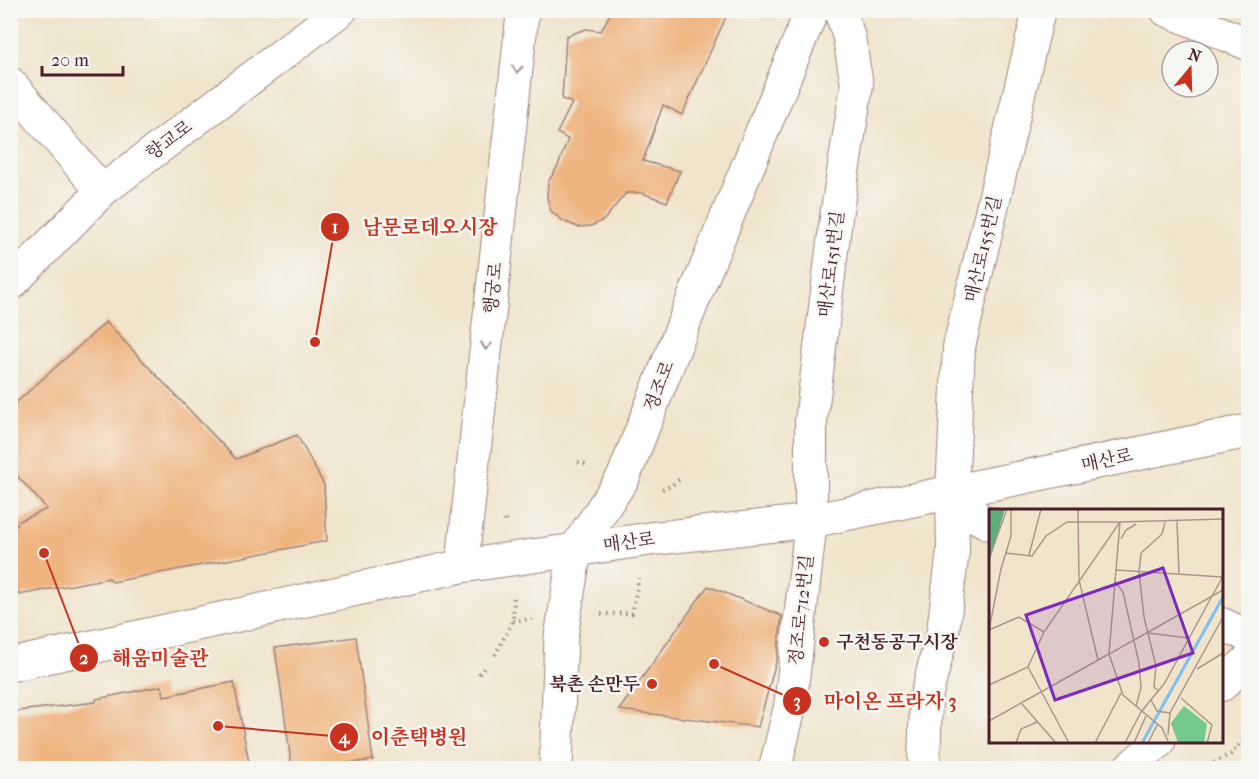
<svg xmlns="http://www.w3.org/2000/svg" width="1259" height="779" viewBox="0 0 1259 779" font-family="'IM FELL French Canon','Noto Serif KR',serif">
<rect width="100%" height="100%" fill="#f6f6f2"/>
<filter id="ink" filterUnits="userSpaceOnUse"><feTurbulence type="fractalNoise" baseFrequency=".0167" numOctaves="2"/><feDisplacementMap in="SourceGraphic" scale="12" xChannelSelector="R" yChannelSelector="G"/><feConvolveMatrix kernelMatrix="1 2 1 2 8 2 1 2 1" color-interpolation-filters="sRGB"/></filter>
<filter id="wash" filterUnits="userSpaceOnUse"><feTurbulence type="fractalNoise" baseFrequency=".008" numOctaves="4" result="noise"/><feDisplacementMap in="SourceGraphic" scale="24" xChannelSelector="R" yChannelSelector="G"/><feGaussianBlur stdDeviation="1.35" result="paint"/><feColorMatrix in="noise" values="0 0 0 0 0 0 0 0 0 0 0 0 0 0 0 0 0 1.4 0 .05"/><feComposite in="paint" operator="in"/></filter>
<g filter="url(#wash)">
<rect width="100%" height="100%" fill="#f0e4cb"/>
<g id="blocks">
<path fill="#efb581" d="M612 10H729L682 115 663 105 643 161 680 171 667 202 642 193H626L604 220 591 226 578 227 563 221 551 211 547 198 548 182 558 166 568 139 557 133 572 103 562 99 566 36 586 29 601 31Z
M106 322 236 459 297 435 324 485 327 541 113 582 109 578 19 595 10 566V535L19 521 47 509 10 468V408Z
M708 586 782 616 777 658 758 727 619 710Z
M356 637 373 760 309 768H292L275 648Z
M234 682 250 768H10V712L96 702V699L162 686 164 696Z"/>
</g>
</g>
<g filter="url(#ink)">
<use href="#blocks" fill-opacity="0" stroke="#9d827b" stroke-width="1.5"/>
<g fill="none" stroke-linecap="round" stroke-linejoin="round">
<defs>
<path id="street" d="M1166 10 1248 44
M10 83 102 191
M10 285 102 191 341 10
M952 492 978 518 990 524
M462 566 523 10
M1222 624 1248 636
M1222 685 1248 660
M775 768 790 707 811 521V421L837 210 857 85 849 37 840 10
M924 768 926 697 943 631 953 551 952 492 959 347 1039 10
M1129 768 1159 742"/>
<path id="secondary" d="M556 768 561 637 575 550 649 539 811 521 1248 431"/>
<path id="primary" d="M10 665 462 566 575 550 623 478 695 295 812 10"/>
</defs>
<use href="#street" stroke="#9d827b" stroke-width="34"/>
<use href="#secondary" stroke="#9d827b" stroke-width="35"/>
<use href="#primary" stroke="#9d827b" stroke-width="35"/>
<path stroke="#9d827b" stroke-width="4" stroke-dasharray="1.5 4.5" stroke-linecap="butt" d="M578 462 588 465
M662 489 671 486 682 477
M505 520 506 525
M601 614 632 613 639 578
M513 621 532 619
M495 655 513 621 514 594
M479 674 486 665
M1203 768 1231 754 1248 735"/>
<use href="#street" stroke="#fff" stroke-width="32"/>
<use href="#secondary" stroke="#fff" stroke-width="33"/>
<use href="#primary" stroke="#fff" stroke-width="33"/>
</g>
<defs><path id="oneway-chevron" d="M-2-3.5L2.5 0L-2 3.5" fill="none" stroke-width="1.6" stroke-linecap="round" stroke-linejoin="round" transform="scale(1.5)"/></defs>
<g stroke="#ae9aa0">
<use href="#oneway-chevron" transform="translate(517 69) rotate(96)"/>
<use href="#oneway-chevron" transform="translate(486 346) rotate(96)"/>
</g>
</g>
<g fill="#c8321e" stroke="#f6f6f2" stroke-width="2">
<circle cx="824" cy="642" r="6"/>
<circle cx="652" cy="684" r="6"/>
</g>
<g text-anchor="middle" stroke-width="5" stroke-linejoin="round" paint-order="stroke">
<g font-size="18" fill="#4a1f2b" stroke="#f6f6f2">
<text transform="translate(169 140) rotate(-37)" y="6">향교로</text>
<text transform="translate(983 249) rotate(-77)" y="6">매산로155번길</text>
<text transform="translate(831 264) rotate(-83)" y="6">매산로151번길</text>
<text transform="translate(493 288) rotate(-84)" y="6">행궁로</text>
<text transform="translate(659 386) rotate(-69)" y="6">정조로</text>
<text transform="translate(1107 460) rotate(-12)" y="6">매산로</text>
<text transform="translate(629 542) rotate(-8)" y="6">매산로</text>
<text transform="translate(801 610) rotate(-84)" y="6">정조로712번길</text>
</g>
<g font-size="18" font-weight="bold" fill="#4a1f2b" stroke="#f6f6f2" text-anchor="start">
<text x="836" y="648">구천동공구시장</text>
<text x="640" y="690" text-anchor="end">북촌 손만두</text>
</g>
</g>
<g transform="translate(989 509)">
<rect width="234" height="234" fill="#f0e4cb"/>
<path d="M195 197 218 215 215 234H189L182 214Z" fill="#74ca8e"/>
<path d="M0 0H16L0 54Z" fill="#5fae79"/>
<path fill="none" stroke="#80bef3" stroke-width="3" d="M153 234 234 88"/>
<path fill="none" stroke="#ae958b" stroke-width="1.5" d="M89 0 90 71 109 151M188 12 190 65M132 30 137 21 147 15M16 44 43 47 57 27 78 13H131M40 46 52 0M0 50 18 0M127 61 233 68M126 72 134 83 150 154 152 178 147 198M0 121 12 60 22 27V0M0 121 30 108 55 123M159 124 200 129M39 158 80 234M208 160 234 144M0 176 39 158 55 123 131 13M170 182 165 178 167 157 155 108 150 63 152 44 173 25 176 13M192 189 223 216 218 234M162 191 168 202 181 204M33 195 67 234M0 212 120 145 131 13 234 10M179 226 181 204 234 108M27 234 32 220 48 213M106 234 132 184M136 234 152 203 175 175 234 67M145 234 157 207M159 234 168 216M180 234 173 219 134 186 120 145 234 81"/>
<path fill="#7b2cbf" fill-opacity="0.15" stroke="#7b2cbf" stroke-width="3" d="M174 59 204 144 66 191 37 106Z"/>
<rect width="234" height="234" fill="none" stroke="#4a1f2b" stroke-width="3"/>
</g>
<path fill="none" stroke="#c8321e" stroke-width="2" d="M315 342L335 227M44 553L84 658M714 664L797 701M218 726L344 737"/>
<g fill="#c8321e" stroke="#f6f6f2" stroke-width="2">
<circle cx="315" cy="342" r="6"/>
<circle cx="44" cy="553" r="6"/>
<circle cx="714" cy="664" r="6"/>
<circle cx="218" cy="726" r="6"/>
<circle cx="335" cy="227" r="15"/>
<circle cx="84" cy="658" r="15"/>
<circle cx="797" cy="701" r="15"/>
<circle cx="344" cy="737" r="15"/>
</g>
<g font-size="18" text-anchor="middle" font-weight="bold" fill="#fff">
<text x="335" y="233">1</text>
<text x="84" y="664">2</text>
<text x="797" y="707">3</text>
<text x="344" y="743">4</text>
</g>
<g font-size="20" text-anchor="middle" font-weight="bold" fill="#c8321e" stroke="#f6f6f2" stroke-width="5" stroke-linejoin="round" paint-order="stroke">
<text x="430" y="234">남문로데오시장</text>
<text x="160" y="665">해움미술관</text>
<text x="890" y="708">마이온 프라자 3</text>
<text x="419" y="744">이춘택병원</text>
</g>
<rect width="1259" height="779" fill="none" stroke="#f6f6f2" stroke-width="36"/>
<g transform="translate(1190 69) rotate(19)"><circle r="28" fill="#f6f6f2" stroke="#b1a0a2" stroke-width="1.5"/>
<path d="M0-4.5L10 22L0 15L-10 22Z" fill="#c8321e"/>
<text y="-9" font-size="16" font-weight="bold" text-anchor="middle" fill="#4a1f2b">N</text>
</g>
<path d="M42 66v9h81v-9" fill="none" stroke="#4a1f2b" stroke-width="3"/>
<text x="51" y="66" font-size="18" fill="#4a1f2b" stroke="#f6f6f2" stroke-width="4.5" paint-order="stroke">20 m</text>
</svg>
